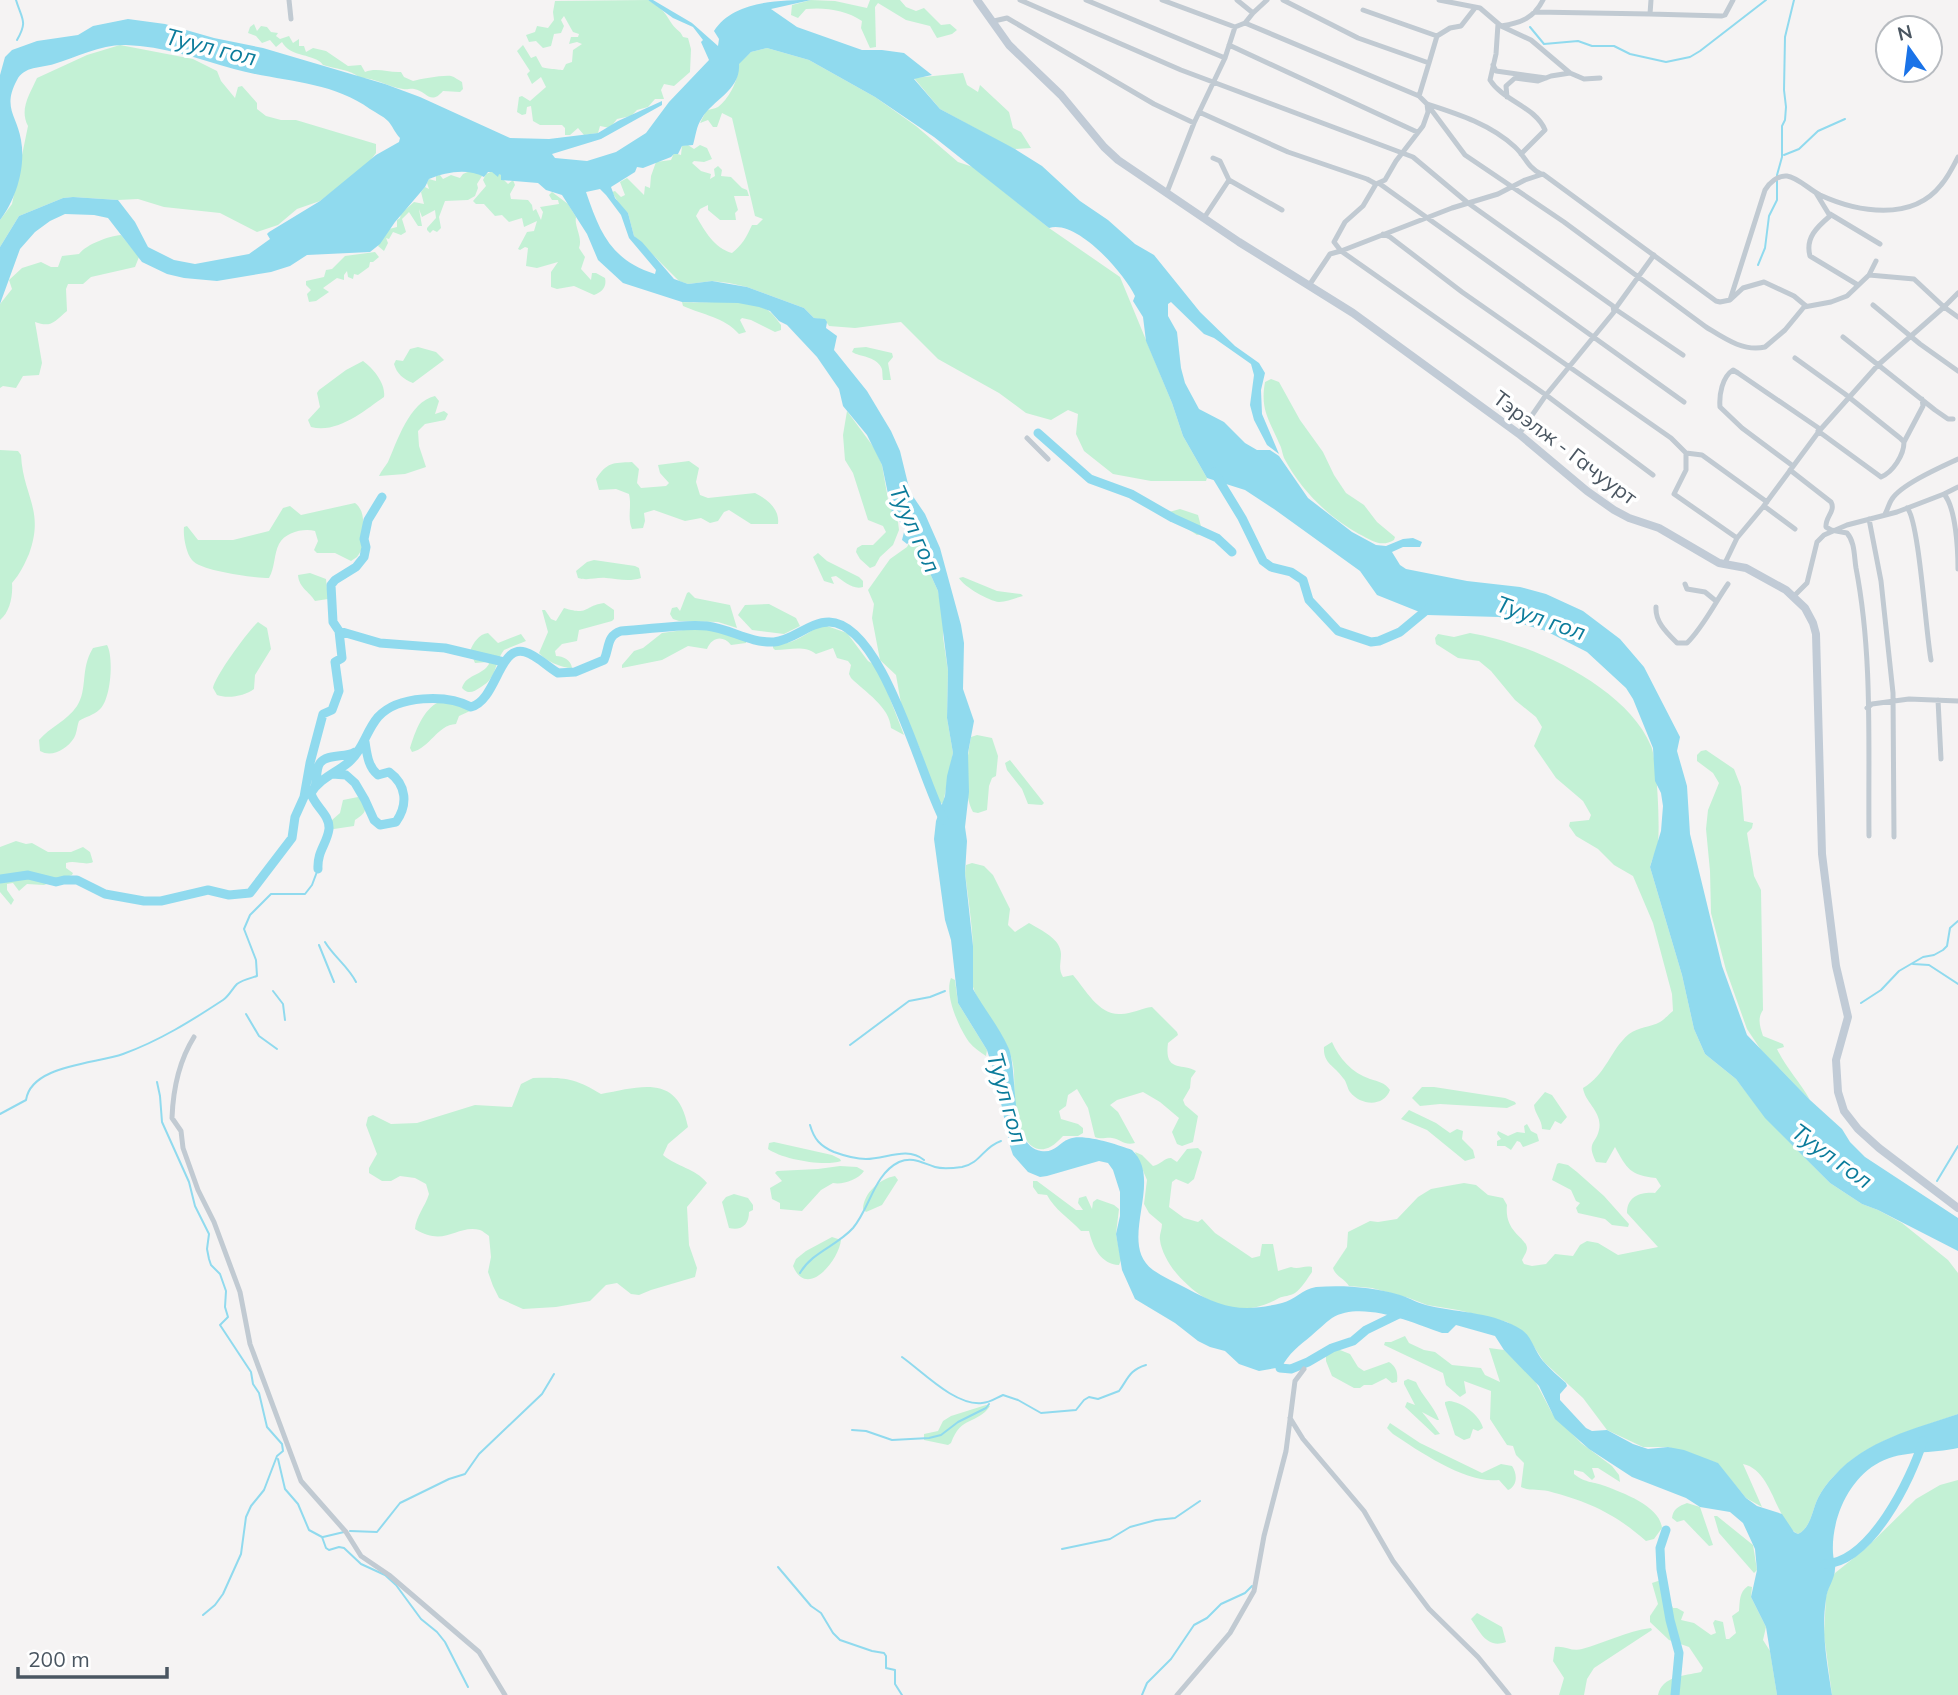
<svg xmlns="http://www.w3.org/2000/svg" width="1958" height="1695" viewBox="0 0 1958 1695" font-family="Mulish,sans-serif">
<rect width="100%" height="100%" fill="#f5f3f3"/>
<path fill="#c3f1d5" d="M648 0C663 9 663 10 672 24 676 30 680 30 683 37L688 38 691 49 690 72 674 86 664 84 661 90 664 99H655L648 107 637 110 631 116 617 119 610 128 600 126 598 133 584 135 578 128 570 135H565V128L562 125H540L533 121 531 106 527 107 526 114 522 115 517 112 519 97 522 96 530 101 546 87 541 77 532 84 527 74 530 71 517 51 523 45 531 58 536 56 542 67C543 68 561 70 563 70L566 64 572 62 573 50 582 44 577 42 569 44 571 37H578L579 34 573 32 564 16 561 20 564 26 561 33 554 34 551 46 543 48 536 41 529 42 526 35 535 32 537 26 548 28 554 20 553 12 555 1Z
M811 0 835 1 867 8 870 0H900L906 7 916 11 924 8 941 25 950 24 957 30 952 34 937 38 930 26 906 20 878 3 875 7 876 47 870 48 861 28 862 21C846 10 825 7 806 9L798 18 791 15 792 5Z
M254 24 257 31 261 26 267 27 271 32 278 33 276 36 280 39 289 36 293 43 299 39V46H304L306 52 313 48 326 51 348 66 361 65 365 72C377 67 389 73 401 72L404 77 413 81C421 79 442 75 451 76 455 77 458 80 462 82L463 89 460 92 443 91C430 106 427 91 414 89 411 88 407 90 403 89 388 87 374 77 360 78 350 69 335 69 323 65 322 64 321 62 319 61 305 53 290 56 282 42L276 47 270 40 262 43 256 36 248 33 250 27Z
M120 45 193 59 217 71 221 81 235 98 238 87 242 86 257 103V109L266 116 281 120H296L376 144V153L367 165 320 201 297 209 278 225 257 232 220 213 164 207 138 199 118 200 73 197 63 198 19 216 0 247V220L12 204 28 126C19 109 30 94 37 78L87 55Z
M767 48 809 60 875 97 916 126 958 162 973 167 1049 228 1120 277 1172 403 1183 436 1207 478 1206 481H1151L1113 474 1084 451 1076 434 1078 414 1068 410 1051 420 1026 413 999 393 938 359 901 322 855 328 829 326 825 320 814 318 804 308 747 287 729 283 712 281 688 284 679 281 634 236 628 213 621 207 612 192 615 191 621 197 625 195 620 182 627 178 644 195 645 186 650 188 651 176 656 162 671 160 674 153 681 155 682 146 688 145 694 149 700 145 707 148 712 159 704 162 694 161 692 163 701 171 711 174 710 179 715 176 714 169 718 166 722 170 721 176 731 177 742 188 747 190 749 196H734L738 210 735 213 736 220H720L708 210V205L700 209 696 216C705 231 714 248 732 253 742 245 746 238 752 225H757L763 219 755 216 732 118 722 113 717 127H713L708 120 700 123 706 111C710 109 714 109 718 107 729 99 740 78 738 64L751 52Z
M963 73 967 85 978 92 980 85 1009 112 1013 128 1021 132 1031 148 1015 149 1004 144 940 109 914 78Z
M472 170 482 176 477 184 478 188 475 196 468 200 445 201 439 217 441 228 437 232 433 230 430 233 427 230V228L436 218 435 210 422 217 419 209 422 226H418L409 212 402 219 406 232 401 235 393 232 389 239 386 238 388 243 384 251 378 246 389 229 397 227V220L400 218 402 209 405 210 414 202 424 204 421 192 425 187 429 189 427 183 429 179 436 181V176L440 175 443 179 451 175 460 178 463 174Z
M493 171 502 175 501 179 504 180 508 184 513 180 515 185 510 194 511 199 528 200 532 205 533 211 536 209 541 220 543 212 540 207 559 204 558 200H552L549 195 552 192 568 204 576 217C574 227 583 237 579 248L585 257 581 269 591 280 592 273H596L605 278C607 287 602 292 594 295L574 286 557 289 551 287V272L558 262 537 268 526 266 528 248 525 247 520 250 518 249 527 232 534 231 537 221 524 227 522 218 509 222 502 215 495 216 484 204H476L473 201 486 186 483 180 486 174Z
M121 235 139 257 135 267 91 277 83 284H68L66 289 67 311C54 322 51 328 35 322L42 363 39 375 23 376 16 388 3 386 0 388V304L12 289 9 280 22 268 41 262 51 267H58L62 256 79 254C87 244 109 236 121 235Z
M375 252 379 257 373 262H370L369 267 358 275 354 274 353 279 348 277 347 271 344 275V280L337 278 323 288 329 292 316 301 309 302 307 294 311 290 306 285V281L324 277 326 270 332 269 345 256Z
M682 302C705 304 752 297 770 312 774 315 778 321 781 325V330L775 332 751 320 742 318 740 320 746 332 739 334C724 317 703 315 683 306Z
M418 347 436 352 444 360 413 383C403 379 397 374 394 364L396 360 403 361 410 349Z
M866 347 892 353 893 357 888 363 891 380H883C882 375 883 370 881 367 875 356 860 357 852 352L854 348Z
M363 361C374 369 386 384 384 397 365 410 338 434 311 427L308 420 320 407 317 393 319 390 346 370Z
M1271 379 1279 382 1300 420 1323 452 1334 475 1346 493 1364 505 1377 522 1395 537 1394 540C1381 548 1371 540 1359 534 1327 516 1301 490 1284 458 1282 453 1282 448 1279 443 1269 419 1260 410 1265 382Z
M435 396 439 401 435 414 444 411 448 414 445 420 425 424 418 431 419 446 426 467 405 474 379 476C381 471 385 467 388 462 397 442 409 402 435 396Z
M847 411 875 449 882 465 889 505 898 522 899 530 893 545 880 557 875 566 870 568 860 559 856 552 857 548 862 545H873L886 532 883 526 868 520 853 473 845 460 843 435Z
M0 450 18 451 21 455C23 496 45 510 29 554 24 565 20 574 12 583 13 596 10 612 0 620Z
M689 461 699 468 696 482 700 495 708 498 755 493C767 499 780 509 778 524H751L729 510 724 512 718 521 710 523 701 518 685 521 654 510 644 513 645 521 643 528 632 529C627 518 632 506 629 494L616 489 599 490 596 479C607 462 613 463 632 462L639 469 637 483 641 488 666 486 669 483 660 473 658 465Z
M355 503C369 514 360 532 363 548L357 557 351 561 335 553H317L314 550 318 541 315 531C304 528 285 532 279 544 274 553 275 568 269 578 255 578 200 571 192 560 186 553 183 536 184 527L187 526 198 540H233L269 531 283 508 290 506 301 515Z
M1180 509 1198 515 1203 534 1197 535 1182 525 1169 520V512Z
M915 537 928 554V569L938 591 943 616V637L948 671 947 718 953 753 943 804 937 801 920 749 902 709 896 675 880 660 872 618 874 604 868 590 890 559 907 547 912 538Z
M818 553 827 561 859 577 863 581V587C853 590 845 582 836 576L831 577 834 584 824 581 813 557Z
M594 560 635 566 639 568 641 578C629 582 618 579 606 578 596 577 588 581 578 578L576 571 587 562Z
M310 573 326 579 328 599 315 601C309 591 299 588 298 575Z
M963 577 997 591 1021 594 1023 596C1015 598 1007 602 999 602 989 601 964 587 959 578Z
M689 592 695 598 730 605 737 628 718 622 679 621 673 619 670 614 672 608 677 607 680 611 687 593Z
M604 603 614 610V619L612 621 579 630 577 641 562 644 555 651 556 656C563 656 571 660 572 668 561 668 546 661 539 653L548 632 542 610H545L551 619 556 621 564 608C590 616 583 606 604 603Z
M769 604 796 618 800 626 784 634 752 630 738 615 745 605Z
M258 622 267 628 271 649 255 675 254 689C245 696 228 699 217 695L213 688C215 676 248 631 258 622Z
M824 625 847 633 868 661 873 664 882 678 904 735 891 728C890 707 865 692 851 678L849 674 851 665 848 661 837 658 833 648 816 654C804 645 790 650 775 650L773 648V645C784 644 794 642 803 636 811 632 815 627 824 625Z
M698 628 718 629 746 641V643L731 645C723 635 712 637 707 649L688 646 662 660 622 668V665L634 651 643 648 662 633Z
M488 633 498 643 521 634 526 641 504 650C493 665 498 677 481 687 473 692 469 695 462 688 466 674 482 676 489 664L488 662 475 663 470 651C473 643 479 634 488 633Z
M1470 633C1530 643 1626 686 1651 746 1657 759 1660 826 1658 842 1657 851 1652 858 1650 867L1682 975 1694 1029 1705 1054 1736 1079 1766 1118 1830 1183 1862 1204 1878 1210 1902 1223 1948 1260 1958 1273V1414C1914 1430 1867 1440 1834 1476 1828 1482 1822 1490 1818 1498 1812 1510 1811 1528 1798 1534 1776 1523 1773 1470 1743 1464L1762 1507 1746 1498 1717 1463 1668 1447H1643L1607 1430 1583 1398 1544 1362 1525 1333 1507 1322 1458 1310 1427 1305 1409 1298 1372 1288 1349 1286C1345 1279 1335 1276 1333 1268L1347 1247 1348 1232 1370 1221 1378 1222 1397 1219 1418 1197 1431 1189 1447 1186 1464 1183 1476 1185 1488 1195 1503 1198 1507 1205C1504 1232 1526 1237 1527 1248 1527 1252 1524 1256 1522 1260L1524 1264 1532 1266 1546 1264 1555 1254 1573 1256 1580 1245 1587 1241 1598 1243 1618 1255 1658 1247 1627 1213C1627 1196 1641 1192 1655 1193L1661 1186 1656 1178C1630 1175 1627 1169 1615 1147L1606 1163 1596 1162C1586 1142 1596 1144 1599 1130 1603 1112 1585 1103 1583 1088 1606 1075 1610 1050 1629 1034 1638 1027 1651 1027 1660 1022 1665 1019 1669 1014 1673 1011L1672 994 1653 923 1633 876 1614 865 1598 849 1576 836 1569 826 1570 822 1589 820 1591 815 1583 801 1556 778 1534 746 1542 727 1536 717 1515 700 1491 671 1479 661 1458 658 1436 644 1435 638 1438 634 1454 637Z
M107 645C114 657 111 701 99 710 94 715 85 717 79 721 77 726 77 733 74 738 67 749 52 758 40 751L39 740C50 727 67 721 77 706 88 689 80 669 93 648Z
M439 702C450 702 464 700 470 711L459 716 456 724C437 725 430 748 412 752L410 748C415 732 423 709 439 702Z
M977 735 992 738 998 756 996 776 992 778 989 786 987 810 978 813 973 812C962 792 967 759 971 737Z
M1706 750 1734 769 1741 787 1744 821 1753 823 1752 828 1747 833 1754 876 1761 890 1763 1010C1757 1019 1760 1026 1763 1036L1783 1044 1784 1047 1777 1049C1786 1068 1800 1082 1810 1100L1761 1050 1747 1029 1726 970 1711 913 1710 871 1706 829 1708 810 1719 783 1713 773 1697 761V755L1701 751Z
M1010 760 1044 803 1042 805 1028 804 1022 789 1007 770 1005 763Z
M358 797 363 800C368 811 364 814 355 820L354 826 334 829 331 828 332 820 340 813 343 800Z
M16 841 26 844 32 843 48 852H71L83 847 90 852 93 862C86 866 75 860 66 863V868L73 873 72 875 44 885 27 884 19 891 13 883 7 884V890L14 900 11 905 0 892V847Z
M972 863 984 866 993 875 1010 909 1008 925 1015 932 1029 923C1041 930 1061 939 1061 954 1061 963 1058 969 1063 977L1073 975C1086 990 1098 1014 1119 1014 1130 1015 1141 1008 1152 1007L1177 1032 1178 1035 1168 1043C1164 1073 1182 1063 1196 1071L1191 1078 1190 1088 1183 1100 1185 1105 1198 1116 1193 1142 1182 1146 1177 1144 1172 1132 1179 1118 1160 1102 1143 1092 1117 1100 1110 1105 1118 1112 1135 1143C1124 1146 1121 1139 1112 1138 1106 1137 1102 1140 1095 1137L1088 1108 1077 1089 1068 1095 1066 1106 1059 1111 1061 1119 1078 1124 1083 1128V1133L1078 1136H1063C1035 1168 1019 1136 1015 1108 1013 1092 1016 1075 1012 1060 1006 1033 983 1015 974 990 969 976 973 961 973 947 972 922 968 897 965 873L966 865Z
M951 978 955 980 958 1003 987 1050 986 1056C980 1052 974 1048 969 1042 959 1028 944 995 951 978Z
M1332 1042C1339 1058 1352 1073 1370 1079 1379 1082 1384 1082 1390 1090 1384 1107 1361 1106 1350 1092 1347 1088 1347 1082 1343 1078 1334 1065 1323 1064 1324 1047Z
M533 1078C563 1077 575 1078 601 1094 642 1086 678 1074 688 1127L668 1144 663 1155C677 1167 695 1168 707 1183L687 1207 689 1245 697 1268 695 1277 651 1290 639 1295 631 1294 617 1283 606 1285 590 1301 556 1307 523 1309 499 1298 493 1286 488 1272 491 1257 489 1236C486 1234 483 1231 480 1230 457 1224 445 1248 415 1229 416 1216 425 1207 429 1194L426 1184 415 1178 400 1176 391 1181H382L369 1173V1168L377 1154 366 1125 368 1117 373 1115 391 1124 417 1123 475 1105 512 1107 521 1084Z
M1422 1087H1434L1505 1098 1515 1102 1516 1104 1507 1108 1440 1104 1420 1106 1412 1098Z
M1545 1092 1552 1095 1567 1117 1561 1124 1555 1121 1550 1130 1542 1129C1542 1119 1535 1115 1534 1105Z
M1409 1110 1436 1123 1450 1133 1457 1129 1463 1131 1462 1139 1473 1150 1475 1158 1465 1161 1427 1130 1401 1119Z
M1527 1124 1531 1131 1537 1134 1539 1141 1523 1147 1520 1142 1517 1141 1511 1150 1505 1146H1497V1141L1501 1139 1497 1134 1498 1131 1508 1136 1517 1132 1525 1133 1524 1126Z
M774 1142 832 1155 840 1159 841 1161C824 1167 782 1159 768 1149L769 1143Z
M1198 1148 1202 1152 1194 1179 1188 1184 1176 1179 1172 1182 1169 1207 1184 1218 1198 1222 1202 1219 1215 1233 1252 1258 1260 1256 1262 1244H1273L1278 1271 1291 1267C1299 1270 1304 1265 1312 1267V1272C1307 1279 1302 1288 1295 1293 1290 1296 1284 1296 1279 1298 1241 1320 1205 1306 1177 1274 1170 1266 1161 1251 1160 1240 1159 1235 1162 1230 1162 1224L1149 1213 1144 1204 1147 1180 1135 1152 1142 1155 1153 1166C1160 1165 1164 1158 1171 1158L1177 1162 1187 1149Z
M1559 1163 1568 1165 1577 1172 1604 1196 1629 1224 1628 1227 1612 1225 1605 1219 1578 1213 1576 1208 1580 1203 1576 1201 1571 1190 1552 1180 1557 1164Z
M840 1166 857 1167 864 1171C858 1180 842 1185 833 1183L821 1190 802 1211 780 1209V1203L772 1199 770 1188 782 1181 775 1173 777 1171 818 1169Z
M895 1176 898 1180 882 1205 866 1212 863 1209C864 1193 879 1179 895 1176Z
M1033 1181H1037L1076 1210H1083L1078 1203 1079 1198 1086 1196 1092 1209 1093 1202 1097 1199 1114 1205 1119 1209 1116 1234 1121 1260 1119 1265C1101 1264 1093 1248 1089 1231H1081C1070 1219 1054 1209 1047 1195L1038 1194 1033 1187Z
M734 1194 748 1198 753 1205V1210L749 1212C749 1225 741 1231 729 1228L722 1202 726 1197Z
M832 1237 841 1240C839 1260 807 1300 793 1266L796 1259 806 1251Z
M1405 1336 1409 1343 1424 1350 1435 1352 1452 1365 1481 1368 1485 1375 1500 1382 1489 1348 1504 1350 1534 1379 1552 1413 1581 1443 1612 1466 1619 1475 1620 1482 1598 1468H1592L1595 1477 1592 1480 1583 1472 1574 1470V1474C1587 1484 1593 1481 1605 1486 1623 1493 1660 1506 1662 1528L1654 1539 1646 1541C1614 1513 1589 1502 1548 1491 1539 1489 1529 1491 1521 1487L1524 1463 1516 1455 1513 1446 1507 1445 1490 1419 1491 1391 1464 1381 1466 1393 1460 1397 1446 1385 1443 1373 1384 1345 1385 1342H1391Z
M1335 1348 1350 1354 1358 1367 1364 1371 1389 1362C1397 1367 1398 1374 1397 1382L1392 1383 1386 1378 1372 1385H1364L1360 1388H1354L1332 1376 1326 1361V1352Z
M1408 1379 1416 1382C1422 1396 1434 1406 1439 1420H1437L1422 1412 1440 1434 1435 1435 1405 1407 1407 1402 1415 1405 1404 1384V1381Z
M1449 1401C1462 1402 1480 1415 1483 1428L1478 1431 1473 1429 1470 1438 1464 1440 1455 1435 1445 1404V1402Z
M986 1405 990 1406C977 1425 961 1415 951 1443L948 1445 924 1440V1434L938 1431 943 1421 951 1416Z
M1390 1423 1420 1443 1482 1473 1501 1464 1512 1466C1518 1475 1517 1486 1508 1490L1499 1480C1467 1484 1420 1452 1393 1434L1387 1428Z
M1958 1480V1695H1832L1824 1635 1826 1596 1831 1580 1835 1573 1865 1549 1916 1499 1940 1485Z
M1687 1503 1700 1507 1713 1545 1709 1546 1684 1520 1677 1522 1672 1518C1673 1509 1679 1506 1687 1503Z
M1714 1516H1717L1753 1545 1757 1570 1754 1573 1719 1533Z
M1661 1580C1668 1589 1668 1599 1673 1608H1677L1684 1612 1681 1620 1694 1623 1711 1635 1716 1633 1713 1623 1715 1620 1723 1622 1726 1639H1729L1736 1633 1732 1616 1739 1611C1740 1601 1739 1592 1748 1586L1752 1587 1751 1597 1766 1627 1763 1640 1770 1651 1777 1695H1658C1662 1676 1684 1676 1701 1672L1703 1668 1689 1647 1669 1640 1650 1622V1616L1658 1604 1652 1583Z
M1477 1613 1502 1627 1506 1642C1487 1649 1480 1632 1471 1619Z
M1651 1628 1652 1630 1594 1668 1587 1679 1584 1695H1559L1564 1678 1553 1661 1555 1647C1564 1645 1572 1652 1582 1649 1605 1643 1626 1631 1651 1628Z"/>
<path fill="#90daee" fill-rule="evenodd" d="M648 0H653L692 23 718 46 719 39 714 31C733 1 779 0 811 0L771 9 797 27 862 50H882L904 53 932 75 914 79 940 109 1015 149 1042 166 1080 201 1108 220 1135 244 1154 255 1200 312 1235 346 1259 363 1265 373 1261 390 1262 414 1279 454 1267 445 1254 420 1250 405 1254 375 1251 364 1214 338 1204 334 1171 302 1168 304V316L1177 332 1181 368 1185 383 1199 409 1224 422 1245 443 1257 450H1270L1279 456 1308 498 1352 532 1376 545 1386 546 1403 539 1413 538 1422 542 1420 547H1403L1392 552 1400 565 1406 569 1467 581 1520 587 1546 594 1583 611 1620 639 1644 667 1680 737 1677 751 1687 786 1690 834 1722 966 1747 1035 1810 1100 1842 1129 1850 1142 1865 1157 1958 1218V1251L1878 1210 1862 1204 1830 1183 1765 1118 1736 1079 1705 1054 1694 1029 1682 975 1650 867 1661 831 1663 806 1661 793 1655 781 1653 748 1633 699 1626 688 1587 652 1546 631 1499 617 1427 615 1377 595 1360 571 1274 509 1245 490 1207 478 1183 436 1172 403 1146 341 1143 317 1133 301 1135 296C1124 273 1077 219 1049 228L934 137 875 97 809 60 767 48 751 52 739 64C741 90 713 100 702 118 696 127 696 135 693 145L682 146 678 154H674L671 157 643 168 637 167 635 172 611 187 615 198 628 213 634 236 642 242 674 279 688 284 712 281 747 287 804 308 814 318 825 319 827 322 826 328 837 336 834 350 867 391 891 431 900 451 910 492 925 514 940 548 961 625 964 643 963 689 974 721 968 753 969 792 965 827 967 841 965 873 973 946V989C984 1009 1000 1028 1009 1049 1018 1072 1009 1147 1041 1151 1056 1153 1058 1143 1069 1139 1083 1133 1118 1145 1132 1150 1165 1181 1116 1243 1153 1270 1163 1277 1175 1282 1186 1288 1223 1308 1241 1313 1282 1303 1295 1300 1302 1289 1316 1287 1344 1285 1372 1287 1400 1295 1410 1298 1419 1304 1430 1306 1461 1313 1494 1312 1522 1330 1532 1337 1535 1352 1543 1361 1550 1369 1558 1376 1566 1383L1567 1386 1560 1394V1400L1586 1428 1592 1431 1607 1430 1633 1444 1648 1449 1668 1447 1684 1450 1718 1463 1746 1498 1757 1506 1782 1514 1794 1532 1798 1534C1811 1528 1812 1510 1818 1498 1822 1490 1828 1482 1834 1476 1866 1440 1914 1429 1958 1414V1448C1932 1454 1903 1450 1880 1462 1849 1478 1831 1519 1833 1553 1833 1559 1836 1563 1835 1569 1835 1579 1827 1588 1826 1599 1821 1631 1827 1663 1832 1695H1777L1766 1627 1751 1597 1757 1570 1755 1549 1743 1523 1730 1512 1700 1507 1686 1498 1632 1477 1589 1449 1555 1419 1539 1386 1504 1350 1495 1336 1456 1325 1448 1333H1442C1413 1323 1362 1300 1332 1318 1325 1323 1318 1330 1311 1336 1300 1345 1288 1354 1282 1367L1259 1371 1239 1364 1225 1351 1210 1347 1198 1341 1175 1323 1135 1299 1122 1270 1116 1234 1120 1216V1192L1113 1170 1108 1163 1099 1161 1047 1176 1040 1177 1028 1172 1013 1155 1010 1146 996 1079 987 1050 958 1003 951 940 945 920 934 839 936 821 945 796 947 776 953 753 947 718 948 671 938 591 928 569V553L915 537 907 544 902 540 905 528 892 513 882 465 867 435 843 406 839 389 817 357 787 325 779 321 770 311 759 307 738 303 682 302 623 283 598 260 587 234 562 195 546 190 538 183 501 180V175L499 174 498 177 492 172H488L484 177C467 168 447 172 429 179L425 187 395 222 380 244 370 252 307 255 290 266 271 272 217 281 184 278 167 274 142 262 108 218 94 215 65 214 50 221 35 232 20 249 0 304V247L19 216 63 198 73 197 118 200 135 222 148 247 174 260 195 264 249 254 270 239 267 234 269 232 320 201 376 155 399 142 400 138C395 133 392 125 388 121 383 116 376 113 370 109 330 80 280 82 234 69 199 59 163 46 126 45 102 44 77 57 54 64 41 68 24 66 17 80 2 108 17 115 21 140 26 167 16 199 0 220V75L5 57 12 50 37 41 78 35 93 26 128 19 165 24 214 38 263 48 385 84 420 97 510 138 549 139 598 133 618 121 662 101V105L601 139 552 154 555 158 587 161 616 152 646 133 669 102 709 60 701 42 703 40 693 27 673 18ZM600 189 606 195 621 215 629 238 656 270 655 274C611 260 600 233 586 192Z"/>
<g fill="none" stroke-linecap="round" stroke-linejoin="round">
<path stroke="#90daee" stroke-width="2" d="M16 0C22 20 28 21 17 40
M1530 27 1544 44 1578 41 1592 46H1614L1630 54 1666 62 1690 57 1700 51 1766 0
M1784 155 1799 149 1818 131 1845 119
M1758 265 1765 248 1769 216 1777 200V175L1782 157V126L1785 120 1786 107 1784 90 1785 37 1794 0
M325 942C334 957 348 966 356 982
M319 945 334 982
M1913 964 1929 965 1958 984
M273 991 283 1004 285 1020
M1861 1003 1881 990 1899 971 1923 957 1934 955 1943 950 1947 946 1950 928 1958 921
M246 1014 259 1036 277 1049
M850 1045 909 1001 930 997 945 991
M157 1082 160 1096 162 1122 189 1182 195 1206 209 1234 207 1249 209 1259 211 1265 220 1274 226 1291 225 1307 228 1317 220 1325 251 1372 253 1384 259 1393 267 1427 282 1444 283 1451 277 1456 264 1490 251 1506 246 1517 241 1554 223 1594 215 1605 203 1615
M0 1114 26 1100C31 1065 95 1064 123 1054 159 1041 191 1021 223 1000 229 996 232 989 237 984 242 980 251 978 257 976L256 960 244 929 250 915 271 894H305L312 885 318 869
M810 1125C814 1139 820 1146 834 1152 845 1156 855 1159 866 1159 886 1159 907 1146 924 1160
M1937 1181 1958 1146
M800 1273C812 1252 837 1246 853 1228 870 1208 874 1174 899 1162 913 1156 922 1163 935 1167 942 1169 954 1168 962 1167 981 1163 983 1147 1001 1141
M902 1357C923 1372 955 1406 982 1403 990 1403 996 1398 1003 1395L1018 1400 1041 1413 1076 1410 1084 1400 1089 1397 1098 1399 1119 1391C1128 1379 1129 1370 1146 1365
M852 1430 866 1431 892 1440 929 1438 941 1435 958 1422 986 1408 989 1404
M278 1459 285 1489 298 1504 309 1530 322 1537 326 1548 329 1550 339 1547 344 1548 361 1564 385 1575 396 1585 421 1619 437 1632 445 1642 468 1687
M350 1531 377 1532 400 1503 449 1479 465 1474 479 1454 542 1394 554 1374
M323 1537 344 1532
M1062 1549 1110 1539 1130 1527 1156 1520 1175 1518 1200 1501
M778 1567 811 1606 821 1613 833 1633 840 1640 872 1651 884 1653 886 1656V1668L895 1670V1684L902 1695
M1142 1695 1147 1683 1171 1659 1194 1625 1207 1618 1221 1604 1245 1593 1252 1586"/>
<path stroke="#90daee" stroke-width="9" d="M1038 433 1090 479 1131 494 1173 518 1217 538 1232 552
M1214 472 1242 518 1263 561 1271 567 1291 572 1303 580 1309 600 1338 631 1371 642 1379 641 1400 632 1429 608
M339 631 380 643 445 648 504 662
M332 774 346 775 355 783 365 800 374 820 380 825 396 822C408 805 407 785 389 772L378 775C368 767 367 754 365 742
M315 787C317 780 316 768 320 763 327 753 346 758 355 752
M318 869C317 851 327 844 329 829 330 814 314 806 311 793 320 778 336 773 349 762 363 750 366 731 378 717 398 695 447 694 471 707 497 700 499 644 525 652 538 656 546 666 558 673L575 672 604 660C610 647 606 636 621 631 647 630 683 623 707 626 731 629 749 643 774 642 794 640 809 622 829 622 883 623 921 779 944 820
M0 879 28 875 56 882 64 880H77L105 894 144 901H161L208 890 229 895 250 893 292 838 295 817 304 797 310 763 323 714 332 710 339 691 335 662 342 658 339 631 333 622 331 585 335 580 356 567 364 557 366 547 364 539 368 520 382 497
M1280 1368 1291 1369 1308 1362 1332 1348 1353 1341 1366 1330 1403 1312
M1666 1530 1660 1548 1661 1569 1670 1620 1679 1653 1675 1695
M1825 1564C1871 1562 1911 1479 1923 1441"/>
<path stroke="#c1cad2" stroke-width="5" d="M289 0 291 19
M1020 0 1181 70 1413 157 1468 203 1613 306 1614 312 1546 395 1519 434
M1086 0 1225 58 1235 27
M1162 0 1235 27 1245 23 1253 13
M1237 0 1253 13 1267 0
M1283 0 1358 38 1429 63 1437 36 1363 10
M1439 0 1480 8 1501 26C1521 23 1534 18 1543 0
M1535 12 1650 14 1651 0
M1650 14 1722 16 1725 15 1733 0
M994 21 1007 18 1154 104 1194 123
M1245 23 1419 96
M1498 24 1496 54 1490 80C1503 101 1536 107 1545 130L1521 154
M1501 26 1531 40 1570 73
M1437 36 1450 28 1461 26 1475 8
M1229 45 1417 132
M1429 63 1419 96 1427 104 1428 112 1423 126 1396 161 1385 180 1376 184 1363 206 1345 222 1334 242 1341 251 1452 208 1498 194 1525 180 1543 174 1716 301 1720 302 1730 300 1765 190C1769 183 1778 175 1787 176 1797 177 1810 190 1820 195 1857 212 1912 222 1941 185 1948 177 1953 167 1958 157
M1493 65 1496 71 1546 78
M1507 97 1506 86 1515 78 1538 81 1551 76 1570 73 1584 79 1600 78
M1427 104 1465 155 1564 222 1706 327C1724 338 1743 352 1765 347L1785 330 1804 307 1831 302 1847 296 1869 275 1876 261
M1427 104C1458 114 1490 124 1515 147 1526 157 1526 166 1541 174
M1199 112 1288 152 1367 179 1376 184
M1213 158 1220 161 1229 180
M1380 184 1684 402
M1167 192 1194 123 1225 58
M1816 193 1830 216C1817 227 1805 238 1810 256L1858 285
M1830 214 1880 244
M1204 218 1229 180 1282 210
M1383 234 1390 237 1462 292 1671 438 1686 453 1702 455 1767 502
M1654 255 1615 309 1683 355
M1869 275 1914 279 1944 307 1958 293
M1310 284 1330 254 1341 251 1546 395 1653 475
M1730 300 1743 288 1764 282 1794 296 1806 306
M1873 305 1920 344 1958 371
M1843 337 1935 410 1948 419H1953
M1795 358 1845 394 1900 438 1904 442C1904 455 1893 472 1881 477L1818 431
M1027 438 1048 459
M1904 442 1923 406 1922 399
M1686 453V470L1674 494 1737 538
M1793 466 1742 428 1720 407C1719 395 1722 377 1733 370L1738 373 1820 429
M1790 470 1831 502C1836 511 1825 517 1826 527L1831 530 1847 533C1855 542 1854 556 1856 568 1873 656 1868 747 1869 836
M1944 494 1958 487
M1764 506 1795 529
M1907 508C1919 519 1926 635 1931 660
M1885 514C1888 509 1889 503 1892 499 1902 484 1941 467 1958 459
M1869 519 1881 581 1893 693 1894 837
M1724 565 1737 538 1763 507 1820 430 1878 365 1944 307 1958 317
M1685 584 1687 589 1705 592 1716 601
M1794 596 1807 583 1817 542 1824 535 1847 525 1897 512 1944 494C1956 508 1958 550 1958 569
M1656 607C1655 622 1667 633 1677 643H1687C1704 626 1714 604 1728 584
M1938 700 1941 759
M1867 708 1872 704 1909 699 1958 701
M194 1037C179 1061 173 1090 172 1118L181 1131 183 1148 198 1190 214 1222 240 1292 250 1344 301 1481 346 1532 361 1556 389 1575 479 1652 505 1695
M1290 1418 1303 1439 1364 1511 1393 1561 1429 1609 1478 1657 1509 1695
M1177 1695 1230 1633 1254 1591 1264 1536 1286 1451 1295 1381 1304 1369"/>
<path stroke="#c1cbd6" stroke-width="8" d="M977 0 1009 45 1061 95 1104 147 1118 160 1239 242 1353 313 1519 434 1587 491 1614 510 1629 518 1659 528 1719 563 1746 568 1786 590 1805 608 1813 623 1816 634 1822 854 1836 966 1848 1017 1836 1060 1838 1092 1844 1111 1858 1129 1879 1148 1958 1208"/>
</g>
<g text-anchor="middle" stroke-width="7" stroke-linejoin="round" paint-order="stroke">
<g font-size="21" fill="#4a5661" stroke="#fff">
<text transform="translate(1565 448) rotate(37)" y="7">Тэрэлж - Гачуурт</text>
</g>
<g font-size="23" font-style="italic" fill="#0c7c9b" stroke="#fff">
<text transform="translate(211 47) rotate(14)" y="8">Туул гол</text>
<text transform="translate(915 529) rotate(66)" y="8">Туул гол</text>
<text transform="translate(1541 618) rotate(19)" y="8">Туул гол</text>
<text transform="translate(1007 1098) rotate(74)" y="8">Туул гол</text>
<text transform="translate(1832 1156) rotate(36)" y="8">Туул гол</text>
</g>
</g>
<g transform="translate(1909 49) rotate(346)"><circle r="33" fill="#ffffff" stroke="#b7bbc0" stroke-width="2"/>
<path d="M0-5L12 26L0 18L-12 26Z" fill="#1a73e8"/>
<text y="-10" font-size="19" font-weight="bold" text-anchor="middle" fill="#4a5661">N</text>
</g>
<path d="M18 1667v10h149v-10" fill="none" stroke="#4a5661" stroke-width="3.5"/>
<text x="28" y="1667" font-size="21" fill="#4a5661" stroke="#ffffff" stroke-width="5" paint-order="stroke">200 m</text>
</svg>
